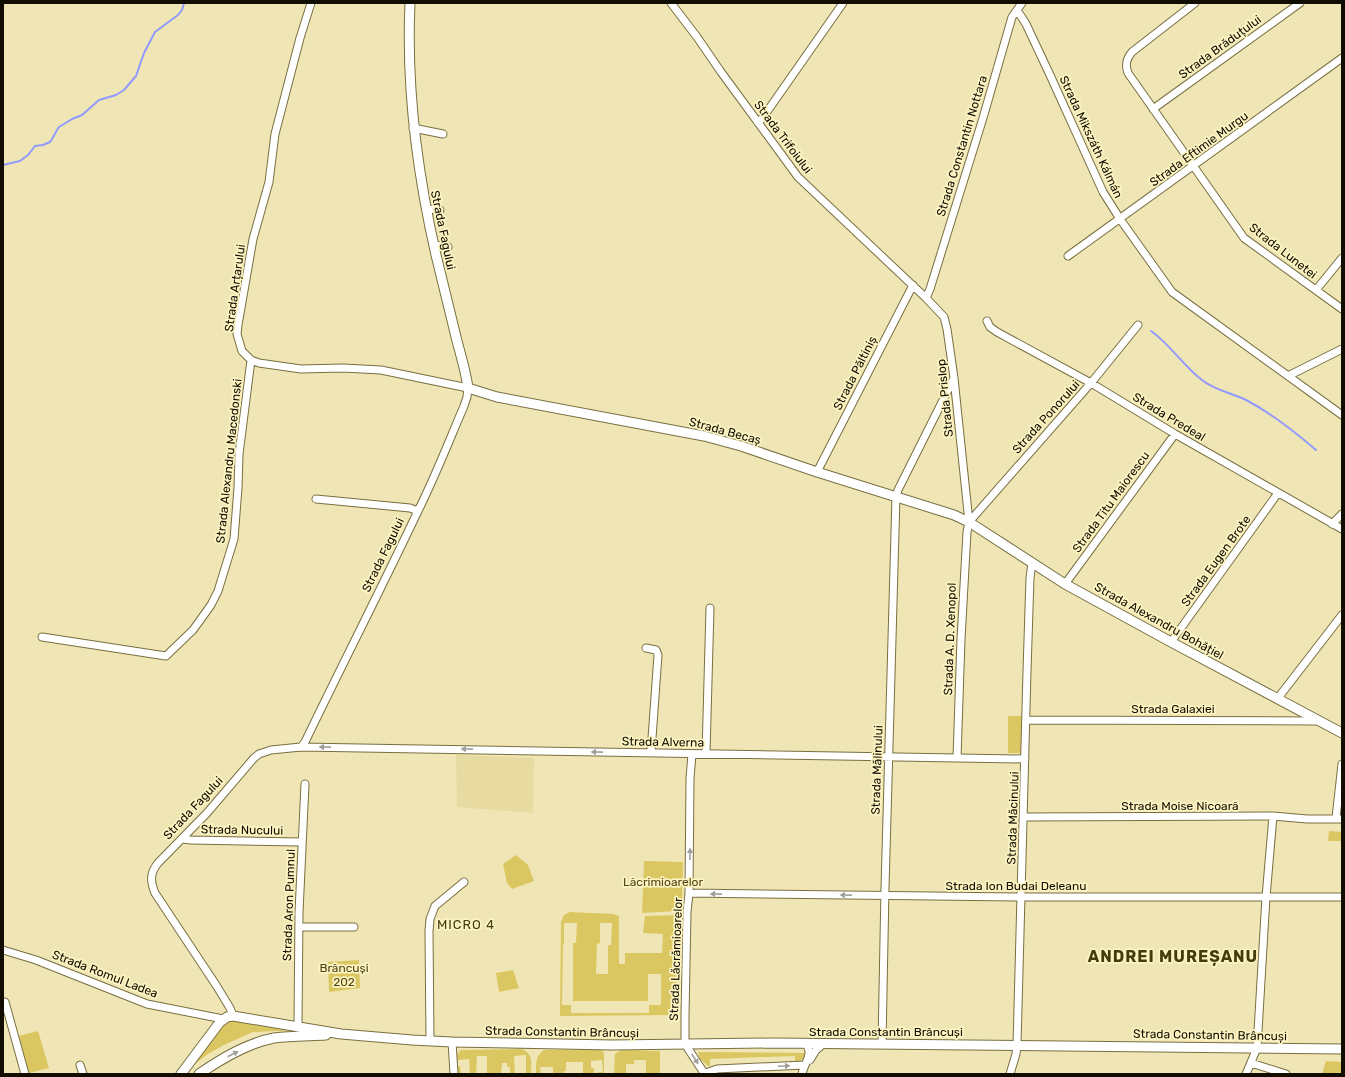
<svg xmlns="http://www.w3.org/2000/svg" width="1345" height="1077" viewBox="0 0 1345 1077" font-family="Rubik,sans-serif">
<rect width="100%" height="100%" fill="#f0e6b5"/>
<path fill="#e7dba2" d="M456 755 534 758 533 813 457 807Z"/>
<path fill="#dbc762" fill-rule="evenodd" d="M1008 716H1021V753H1008Z
M1329 831 1342 832V841H1328Z
M516 855 528 865 534 881 512 889 507 883 503 864Z
M644 861 683 862 682 903 677 902V911L642 913Z
M570 912 613 914 619 916V964H625V953H662L663 934 643 933 645 916 679 915 676 1015 560 1016 561 922 564 915ZM564 923H577L576 943H573V1001H648V974H661V1005H649V1013H571V1005H562L563 944 564 943ZM600 923H612L611 945H608V974H596L597 944 600 943Z
M359 960 360 988 329 992 328 962Z
M513 970 519 988 499 992 496 973Z
M228 1021 244 1022 298 1030 253 1032 224 1045 208 1054 187 1070 218 1029Z
M38 1031 49 1068 29 1073 19 1036Z
M522 1049C534 1055 531 1062 531 1074H526V1055L514 1056 515 1074H510V1067H507V1063H502L501 1074H487V1056H477L476 1074H470L469 1059 458 1060V1066H460L461 1074H457C456 1066 453 1055 461 1050Z
M544 1050H601L604 1052V1074H583V1062H566V1071H564L563 1074H553V1067H540L541 1074H536C536 1064 535 1056 544 1050ZM602 1060 603 1072 594 1073V1068H591V1061Z
M621 1050 660 1051V1074H646V1060H634V1064H626V1074H614L615 1054Z
M698 1052 805 1053C805 1059 801 1061 795 1062V1056L710 1059V1066H708L700 1059Z
M1326 1061 1342 1062V1074H1322Z"/>
<g fill="none" stroke-linecap="round" stroke-linejoin="round">
<path stroke="#919afc" stroke-width="2" d="M3 165 20 161 28 155 35 146 43 145 50 142 52 139 57 130 59 127 72 119 82 115 99 100 116 95 124 90 136 76 144 53 155 32 178 15 182 10 184 3
M1151 331C1171 345 1183 366 1202 380 1214 390 1232 393 1246 400 1271 413 1294 431 1316 450"/>
<defs>
<path id="minor" d="M671 3 697 37 721 72 798 177 926 298 944 317 947 329 954 378 969 522 967 532 961 639 957 758
M1195 3 1132 52C1126 59 1125 65 1128 73L1244 238 1342 309
M1017 10 1026 24 1050 75 1103 192 1120 219 1172 292 1342 415
M1153 109 1300 3
M758 123 764 116 843 3
M413 128 443 134
M427 210 435 209 440 210
M434 245 448 247
M1068 256 1342 58
M1316 290 1342 258
M926 298 930 289 983 118 1012 17 1022 3
M987 321 990 327 997 332 1091 383 1175 434 1342 529
M1288 376 1342 349
M817 472 913 285
M316 499 410 508 418 511
M969 522 1091 383 1138 325
M1332 524 1342 514
M1065 584 1175 434
M42 637 166 656 193 630 211 605 218 591 234 539 238 488 239 454 251 360
M1171 642 1278 493
M646 648 656 650 658 655 651 752
M1278 698 1342 615
M1026 720 1318 721
M301 747 305 742C342 665 381 589 418 511 435 477 449 441 464 406L467 397 468 388 381 370 343 368 301 369 259 363 251 360 242 351 237 334 238 325 253 239 269 182 275 134 300 38 311 3
M706 753 710 608
M692 754 690 778 689 893 687 912 685 1016V1044L704 1073
M1024 817 1273 816 1307 819H1342
M1336 818 1342 764
M182 839 191 840 302 842
M689 893 1017 897H1342
M299 927H354
M3 950 36 960 147 1004 223 1019
M5 1002 25 1074
M233 1016 230 1008 216 985 155 893C150 881 150 873 158 863L207 813 254 758 259 754 271 750 301 747 1025 759
M298 1026 299 912 305 784
M430 1041 429 931 430 919 435 906 464 882
M452 1042 454 1074
M882 1044 885 888 896 496 898 490 954 378
M810 1060 816 1050 823 1044
M1251 1063 1286 1074
M80 1065 83 1074
M703 1074 717 1069 804 1065
M802 1074C804 1063 814 1054 806 1044
M1010 1074 1016 1054 1017 1045 1027 671 1030 578 1032 562
M1246 1074 1257 1048 1266 897 1273 816"/>
<path id="major" d="M410 3C406 89 417 172 436 255 443 284 450 312 457 341 461 356 466 372 468 388L497 397 704 436 741 446 817 472 954 515 969 522 1065 584 1171 642 1342 733
M181 1074 220 1022 227 1017 233 1016 341 1034 412 1040 452 1042 613 1045 774 1043 1342 1049
M199 1074C221 1059 247 1043 274 1038 291 1036 308 1036 326 1035"/>
</defs>
<use href="#minor" stroke="#786f41" stroke-width="9"/>
<use href="#major" stroke="#786f41" stroke-width="11"/>
<use href="#minor" stroke="#fff" stroke-width="7"/>
<use href="#major" stroke="#fff" stroke-width="9"/>
</g>
<defs><path id="oneway-solid" d="M-6-.8H1V-3.2L6.5 0L1 3.2V.8H-6Z"/></defs>
<g fill="#a09e99">
<use href="#oneway-solid" transform="translate(325 747) rotate(-179)"/>
<use href="#oneway-solid" transform="translate(467 749) rotate(-179)"/>
<use href="#oneway-solid" transform="translate(597 752) rotate(-179)"/>
<use href="#oneway-solid" transform="translate(690 854) rotate(-89)"/>
<use href="#oneway-solid" transform="translate(716 894) rotate(-179)"/>
<use href="#oneway-solid" transform="translate(846 895) rotate(-179)"/>
<use href="#oneway-solid" transform="translate(233 1054) rotate(-27)"/>
<use href="#oneway-solid" transform="translate(695 1059) rotate(57)"/>
<use href="#oneway-solid" transform="translate(784 1066) rotate(-2)"/>
</g>
<g text-anchor="middle" stroke-width="3.5" stroke-linejoin="round" paint-order="stroke">
<g font-size="12" fill="#110d00" stroke="#fdf4c2">
<text transform="translate(1220 47) rotate(-36)" y="4">Strada Brăduțului</text>
<text transform="translate(783 137) rotate(53)" y="4">Strada Trifoiului</text>
<text transform="translate(1091 137) rotate(65)" y="4">Strada Mikszáth Kálmán</text>
<text transform="translate(962 146) rotate(-73)" y="4">Strada Constantin Nottara</text>
<text transform="translate(1199 149) rotate(-36)" y="4">Strada Eftimie Murgu</text>
<text transform="translate(443 230) rotate(78)" y="4">Strada Fagului</text>
<text transform="translate(1283 251) rotate(38)" y="4">Strada Lunetei</text>
<text transform="translate(235 288) rotate(-82)" y="4">Strada Arțarului</text>
<text transform="translate(855 373) rotate(-63)" y="4">Strada Păltiniș</text>
<text transform="translate(945 398) rotate(-96)" y="4">Strada Prislop</text>
<text transform="translate(1046 417) rotate(-48)" y="4">Strada Ponorului</text>
<text transform="translate(1169 417) rotate(31)" y="4">Strada Predeal</text>
<text transform="translate(725 431) rotate(15)" y="4">Strada Becaș</text>
<text transform="translate(229 461) rotate(-84)" y="4">Strada Alexandru Macedonski</text>
<text transform="translate(1111 502) rotate(-54)" y="4">Strada Titu Maiorescu</text>
<text transform="translate(383 555) rotate(-64)" y="4">Strada Fagului</text>
<text transform="translate(1216 561) rotate(-54)" y="4">Strada Eugen Brote</text>
<text transform="translate(1159 621) rotate(29)" y="4">Strada Alexandru Bohățiel</text>
<text transform="translate(950 639) rotate(-88)" y="4">Strada A. D. Xenopol</text>
<text x="1173" y="713">Strada Galaxiei</text>
<text transform="translate(663 742) rotate(1)" y="4">Strada Alverna</text>
<text transform="translate(877 770) rotate(-88)" y="4">Strada Mălinului</text>
<text x="1180" y="810">Strada Moise Nicoară</text>
<text transform="translate(193 808) rotate(-47)" y="4">Strada Fagului</text>
<text transform="translate(1013 818) rotate(-88)" y="4">Strada Măcinului</text>
<text transform="translate(242 830) rotate(1)" y="4">Strada Nucului</text>
<text x="1016" y="890">Strada Ion Budai Deleanu</text>
<text transform="translate(289 905) rotate(-88)" y="4">Strada Aron Pumnul</text>
<text transform="translate(676 959) rotate(-88)" y="4">Strada Lăcrămioarelor</text>
<text transform="translate(105 974) rotate(21)" y="4">Strada Romul Ladea</text>
<text transform="translate(562 1032) rotate(1)" y="4">Strada Constantin Brâncuși</text>
<text x="886" y="1036">Strada Constantin Brâncuși</text>
<text transform="translate(1210 1035) rotate(1)" y="4">Strada Constantin Brâncuși</text>
</g>
<g font-size="12" fill="#4f4513" stroke="#fdf4c2">
<text x="663" y="886">Lăcrimioarelor</text>
<text x="344" y="972">Brâncuși<tspan x="344" dy="14">202</tspan></text>
</g>
<g font-size="13" letter-spacing="1" fill="#453c0c" stroke="#fdf4c2">
<text x="466" y="929">MICRO 4</text>
</g>
<g font-size="16" font-weight="bold" letter-spacing="1" fill="#453c0c" stroke="#fdf4c2">
<text x="1173" y="962">ANDREI MUREȘANU</text>
</g>
</g>
<rect width="1345" height="1077" fill="none" stroke="#110d00" stroke-width="8"/>
</svg>
